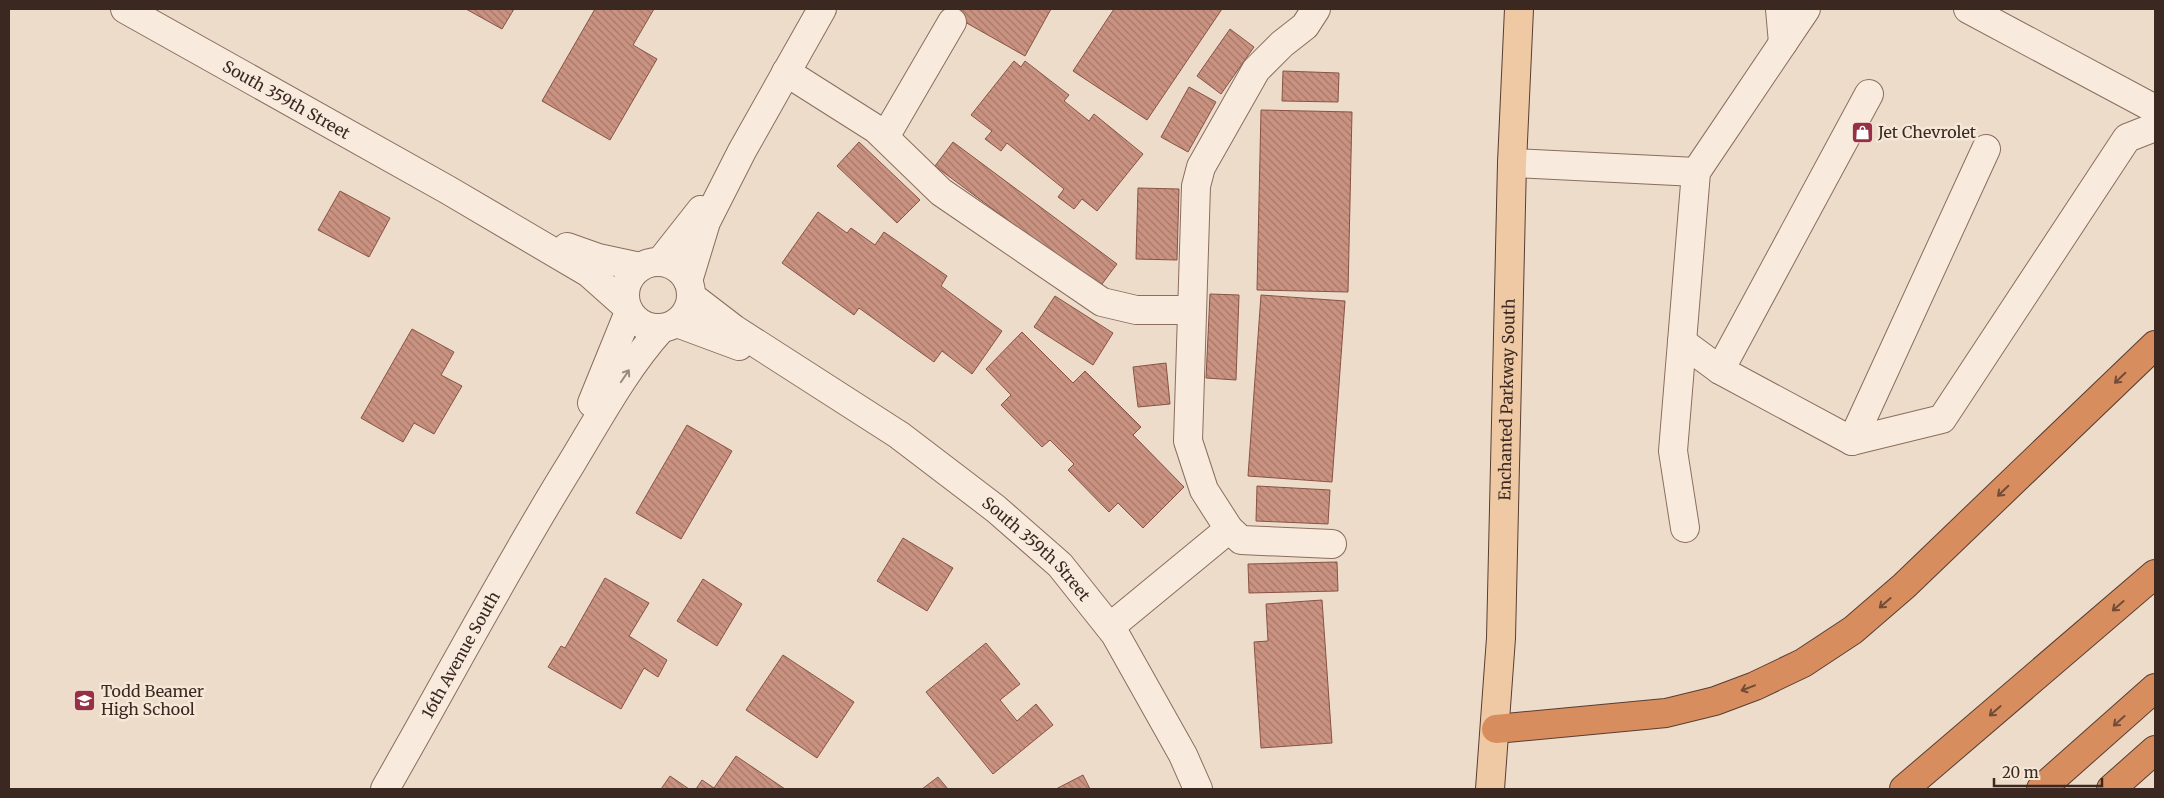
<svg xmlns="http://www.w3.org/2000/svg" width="2164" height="798" viewBox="0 0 2164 798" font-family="Merriweather,serif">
<defs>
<pattern id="building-back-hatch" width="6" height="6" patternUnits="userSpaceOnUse" patternTransform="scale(1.25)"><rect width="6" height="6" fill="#ca9281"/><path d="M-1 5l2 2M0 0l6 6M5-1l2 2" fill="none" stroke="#a57769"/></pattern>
</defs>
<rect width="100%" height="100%" fill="#eddcca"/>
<path fill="url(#building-back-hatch)" stroke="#885345" d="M466 9H514L502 29Z
M595 9H654L633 45 657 59 610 140 542 101Z
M942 9H1051L1025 56Z
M1114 9H1222L1147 120 1073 71Z
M1230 29 1254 47 1221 94 1197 76Z
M1014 61 1021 67 1025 61 1069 95 1064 101 1089 121 1094 114 1143 154 1097 211 1082 199 1074 209 1058 197 1064 189 1007 143 1001 151 985 139 992 131 971 115Z
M1283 71 1339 73 1338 102 1282 101Z
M1189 87 1216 102 1188 152 1161 137Z
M1261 110 1352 112 1348 292 1257 290Z
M859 142 920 200 897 223 837 166Z
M953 142 1117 264 1099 288 935 166Z
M1138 188 1179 189 1177 260 1136 259Z
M340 191 390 218 369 257 318 230Z
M818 212 847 233 851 228 875 245 884 232 947 276 941 286 1002 331 972 374 942 351 934 362 859 308 854 315 782 263Z
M1210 294 1239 295 1236 380 1206 378Z
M1261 295 1345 301 1332 482 1248 476Z
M1055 296 1113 333 1093 365 1034 327Z
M412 329 454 352 441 375 462 386 434 434 414 423 403 442 361 418Z
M1022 332 1073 383 1085 371 1141 427 1133 435 1184 487 1143 528 1118 503 1109 512 1068 470 1074 464 1050 440 1042 447 1001 405 1011 395 986 369Z
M1166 363 1170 404 1138 407 1133 367Z
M687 425 732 451 681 539 636 513Z
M1257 486 1330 490 1328 524 1256 521Z
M903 538 953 568 927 611 877 581Z
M1337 562 1338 591 1249 593 1248 564Z
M605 578 649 603 629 636 667 660 658 677 644 668 621 709 548 667 561 646 565 648Z
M703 579 742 604 717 646 677 621Z
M1322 600 1332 743 1261 748 1254 642 1268 641 1266 604Z
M986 643 1020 684 1000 700 1017 721 1036 704 1053 725 993 774 926 692Z
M783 655 854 702 817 758 746 710Z
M736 756 785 789H696L702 780 714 788Z
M1083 775 1090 789H1056Z
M670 776 689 789H661Z
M938 777 948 789H922Z"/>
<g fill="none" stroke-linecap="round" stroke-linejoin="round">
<defs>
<g id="minor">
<path id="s1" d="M125 9 448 190 589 273 626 306"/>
<path d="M1780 9 1783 43"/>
<path d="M1968 9 2155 109"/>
<path d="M786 72 876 129 941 192 1102 302 1136 310H1192"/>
<path d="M885 137 952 22"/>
<path d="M1512 163 1696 172"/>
<path d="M567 247 598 258 640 267"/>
<circle cx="658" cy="295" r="33"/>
<path d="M660 262 701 210"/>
<path d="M688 281 706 222 742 151 822 9"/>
<path id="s2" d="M691 296 734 329 899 435 996 509 1060 565 1115 634 1183 755 1198 789"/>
<path d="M677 323 739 346"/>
<path d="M1682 342 1720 370 1852 441 1942 419 2127 138 2155 127"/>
<path d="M1720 370 1869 94"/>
<path d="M592 403 629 312"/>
<path d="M1852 441 1986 149"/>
<path d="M1685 528 1673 451 1696 172 1806 9"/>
<path d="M1229 529 1241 540 1332 544"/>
<path d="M1110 627 1229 529 1204 490 1188 441 1196 186 1201 167 1256 70 1282 44 1305 26 1316 9"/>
<path id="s3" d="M385 789C447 681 505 570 571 464 599 418 625 369 661 329"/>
</g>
<g id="major">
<path id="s4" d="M1490 789 1501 638 1512 163 1519 9"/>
</g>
<path id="highway" d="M1496 729 1666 713 1715 701 1755 686 1803 663 1853 630 1904 586 2155 345
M1904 789 2155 574
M2041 789 2155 688
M2111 789 2155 750"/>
</defs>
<use href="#minor" stroke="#8a6d5e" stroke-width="30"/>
<use href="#major" stroke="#583d32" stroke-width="30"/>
<use href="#highway" stroke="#583d32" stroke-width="30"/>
<use href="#minor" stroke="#f8ebdd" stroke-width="28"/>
<use href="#major" stroke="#eec9a4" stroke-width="28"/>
<use href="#highway" stroke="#d88d5f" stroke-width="28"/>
</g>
<defs><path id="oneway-shaft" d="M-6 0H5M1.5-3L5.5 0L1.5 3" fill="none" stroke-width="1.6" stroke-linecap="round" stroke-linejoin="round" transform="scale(1.25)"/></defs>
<use stroke="#9a8a7f" href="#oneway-shaft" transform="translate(625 376) rotate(-56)"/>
<g stroke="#724c37">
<use href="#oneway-shaft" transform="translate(2120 378) rotate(136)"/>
<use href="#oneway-shaft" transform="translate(2003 491) rotate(136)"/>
<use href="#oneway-shaft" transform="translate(1885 603) rotate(139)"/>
<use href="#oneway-shaft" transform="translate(2118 606) rotate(139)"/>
<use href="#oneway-shaft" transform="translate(1748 688) rotate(159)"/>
<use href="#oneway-shaft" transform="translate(1995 711) rotate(139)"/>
<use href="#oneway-shaft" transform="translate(2119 721) rotate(138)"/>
</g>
<defs>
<symbol id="shop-square" viewBox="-11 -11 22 22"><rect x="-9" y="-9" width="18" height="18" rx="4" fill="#973044" stroke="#f5e8d9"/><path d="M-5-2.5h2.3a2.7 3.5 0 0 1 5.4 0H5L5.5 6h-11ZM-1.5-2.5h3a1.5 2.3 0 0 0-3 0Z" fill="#fff"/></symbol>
<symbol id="school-square" viewBox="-11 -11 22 22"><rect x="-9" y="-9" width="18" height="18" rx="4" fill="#973044" stroke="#f5e8d9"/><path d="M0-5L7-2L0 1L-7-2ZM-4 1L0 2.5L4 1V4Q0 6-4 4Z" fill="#fff"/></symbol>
</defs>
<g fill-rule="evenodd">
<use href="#shop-square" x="1850" y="120" width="25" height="25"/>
<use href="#school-square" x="72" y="688" width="25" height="25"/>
</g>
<g text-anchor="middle" stroke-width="5" stroke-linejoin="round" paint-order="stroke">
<g font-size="16" fill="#3b2921" stroke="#f5e8d9">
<text dy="6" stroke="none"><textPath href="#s1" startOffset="185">South 359th Street</textPath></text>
<text dy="6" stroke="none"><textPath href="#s4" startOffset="390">Enchanted Parkway South</textPath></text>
<text dy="6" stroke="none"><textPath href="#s2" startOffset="429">South 359th Street</textPath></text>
<text dy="6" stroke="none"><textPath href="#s3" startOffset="154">16th Avenue South</textPath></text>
</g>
<g font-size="16" fill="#3b2921" stroke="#f5e8d9" text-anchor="start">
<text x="1878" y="138">Jet Chevrolet</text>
<text x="101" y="697">Todd Beamer<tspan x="101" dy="18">High School</tspan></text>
</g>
</g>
<rect width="2164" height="798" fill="none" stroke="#3b2921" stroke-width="20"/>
<path d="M1994 778v8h108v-8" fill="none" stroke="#3b2921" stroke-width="2.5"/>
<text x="2002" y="778" font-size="15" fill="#3b2921" stroke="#f5e8d9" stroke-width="4" paint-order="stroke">20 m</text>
</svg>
